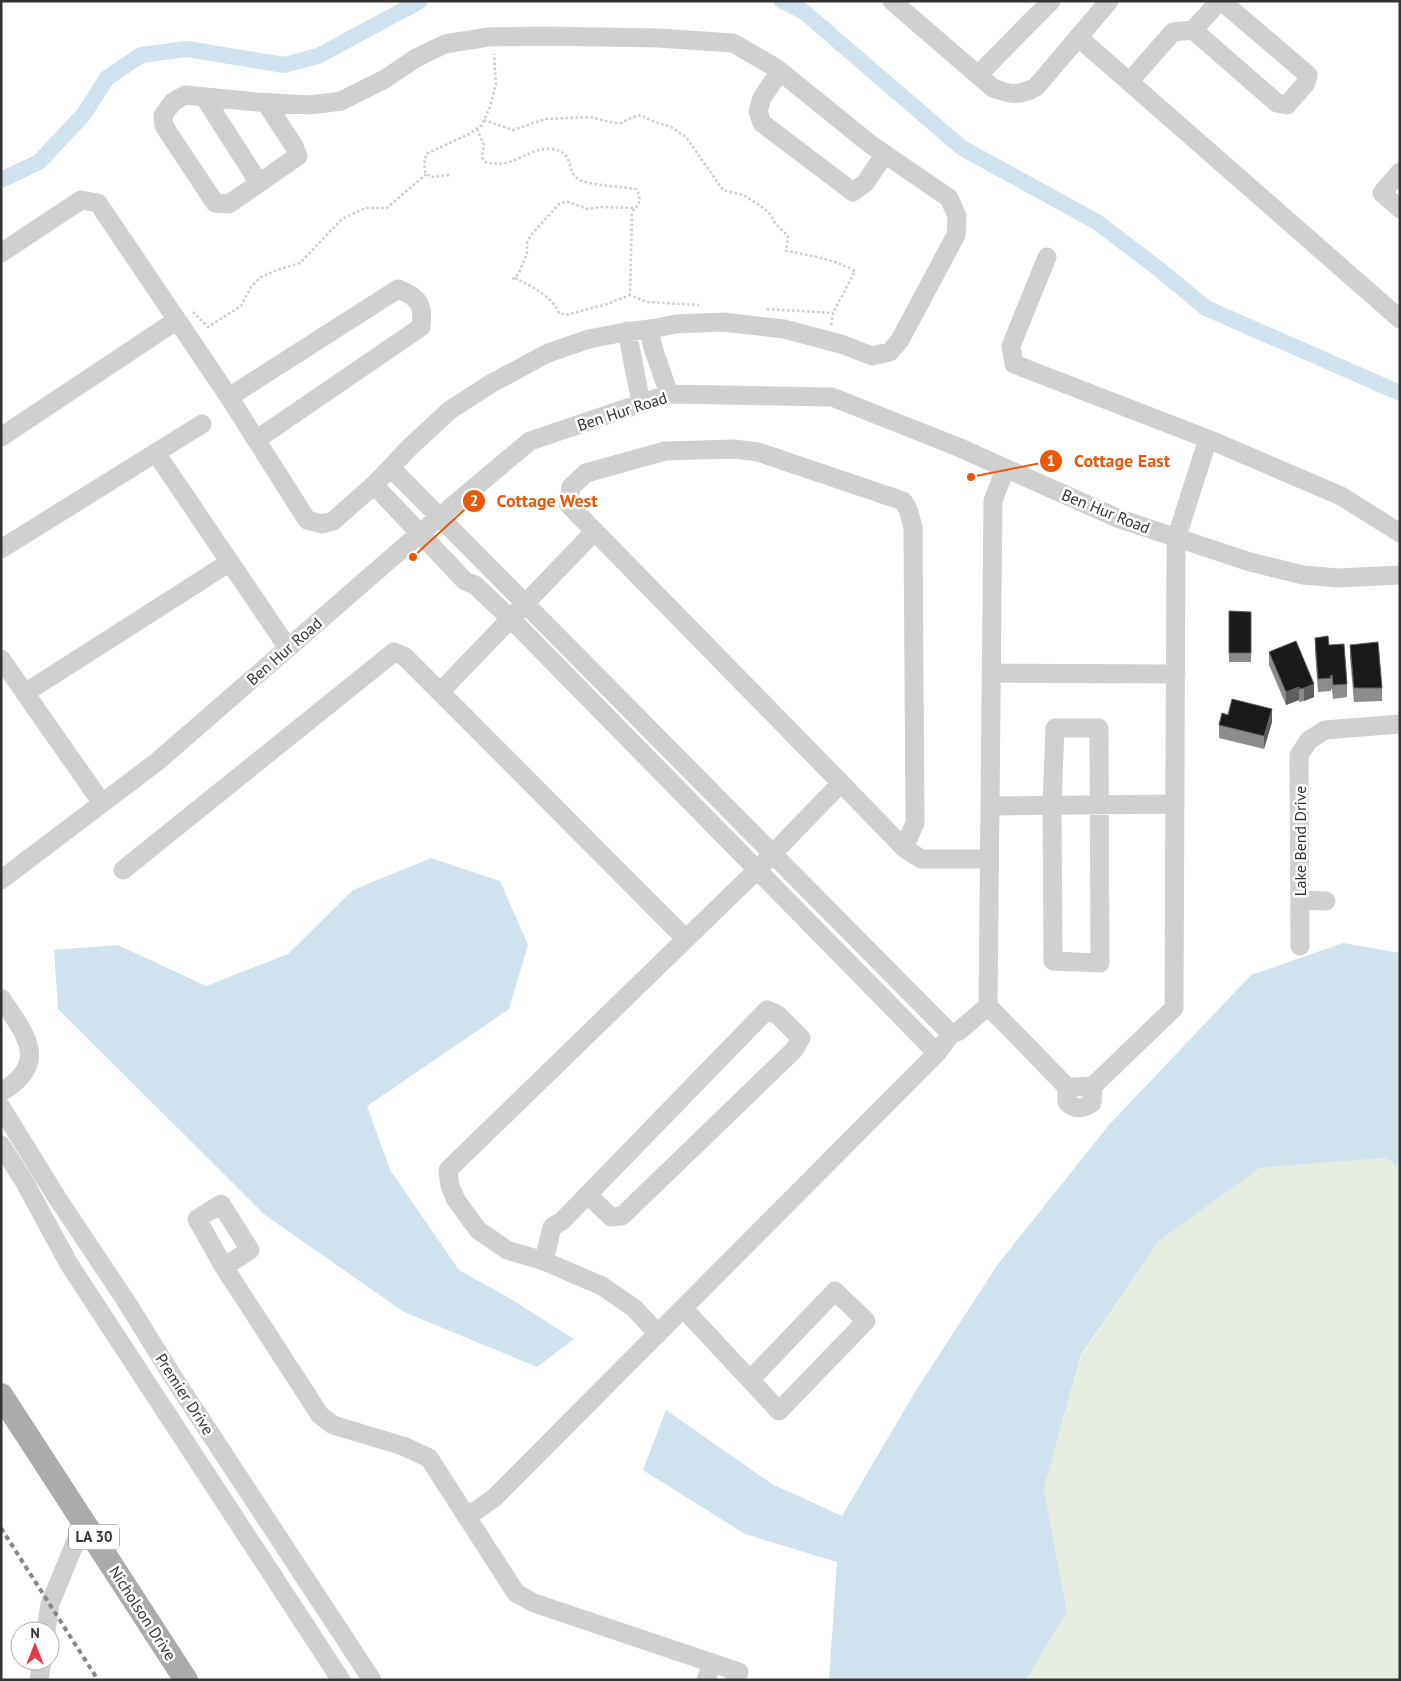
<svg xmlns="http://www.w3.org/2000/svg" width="1401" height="1681" viewBox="0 0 1401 1681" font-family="'PT Sans',sans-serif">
<rect width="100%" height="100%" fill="#fff"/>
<path fill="#e6ecdf" d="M1385 1158 1400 1168V1680H1026L1067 1612 1044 1488 1081 1356 1159 1241 1260 1168Z"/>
<path fill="#cfe2ee" d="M431 858 500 881 528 945 509 1009 367 1106 390 1170 459 1270 509 1298 574 1339 537 1367 404 1312 265 1215 58 1009 54 950 118 945 206 986 288 954 353 890Z
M1343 943 1400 953V1168L1385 1158 1260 1168 1159 1241 1081 1355 1044 1488 1067 1612 1026 1680H829L837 1562 745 1534 643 1470 666 1410 772 1484 842 1516 915 1392 998 1264 1108 1126 1251 975Z"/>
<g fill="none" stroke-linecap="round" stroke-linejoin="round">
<path stroke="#cfe2ee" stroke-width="16" d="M782 1 803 11 962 148 1097 222 1160 270 1206 308 1400 393
M1 180 39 162 84 114 107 78 141 55 187 49 284 65 318 56 420 1"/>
<path stroke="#cdcdcd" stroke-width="2.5" stroke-dasharray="2.5 2.5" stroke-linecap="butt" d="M484 120 513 130 545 119 590 117 614 123H621L631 118 641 115 652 121 671 127 686 137 723 190 743 195 761 206 771 215 775 223 788 236 786 251C809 255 834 259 855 271L833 313 831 326
M477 129 484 145 482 157 485 162C494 164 502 165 512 161 525 157 537 147 552 149 575 152 565 169 578 179 587 185 623 187 636 189 640 194 640 199 638 206L634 208 600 207 587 209 569 202 560 203 531 235 527 243V253L519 273 515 278 511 279
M449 175 432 177 426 174 424 165 426 154 469 134 482 125 490 107 496 84 494 54
M634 209 632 214 630 295 647 302 699 305
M515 278C532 287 550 294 559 313L566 315 607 304 630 295
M767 309 833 313
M193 312 208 327 241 306 251 287 261 277 277 270 300 263 342 219 366 208H387L426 174"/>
<path stroke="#d0d0d0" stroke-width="19" d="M892 1 993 88C1011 95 1019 96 1036 87L1109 1
M1078 37 1400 319
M780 71 762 98 758 111 762 123 853 192 865 183 885 154
M978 75 1051 1
M1129 82 1173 32 1193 30 1216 5 1225 4 1308 75 1306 83 1287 105 1277 103 1193 30
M204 97 259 183
M1400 172 1382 193 1400 209
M1 253 81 200 98 203 229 397 307 520 322 524 333 521 374 485 409 448 450 410 492 383 548 353 589 339 625 332 651 329 676 324 723 322 784 329 841 344 872 356 890 352 900 340 956 235 957 216 949 198 870 144 776 68 733 43 658 38 542 36 488 37 445 44 416 58 385 79 341 101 310 105 257 102 185 95 173 102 163 115 164 126 215 203 229 204 298 156 294 146 266 103
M1047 257 1011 346 1014 364 1208 439 1341 496 1400 533
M649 329 653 348 669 394
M627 331 641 403
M229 397 398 289C419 297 424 305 421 327L256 440
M1 437 177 320
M156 453 288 648
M391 468 951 1034
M374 485 465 581 475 585 510 618 937 1053
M1 549 202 424
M1 659 102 803
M991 673 1176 674
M440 692 686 939
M25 693 230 562
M1055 728H1099L1100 963 1053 961 1052 805Z
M990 806 1175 804
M904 848 921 859H989
M123 870 394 652 404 656 440 692 595 531
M1 880 158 761 419 534 530 441 669 394 832 397 958 447 1117 518 1250 562 1303 575 1338 578 1400 575
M1300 900 1326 901
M1300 946 1299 755 1309 740 1325 730 1400 724
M1 998C25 1034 51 1063 1 1092
M988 1006 993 501 1005 469
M1067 1087V1102C1074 1110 1084 1109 1092 1103L1093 1086
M1 1107 56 1196 124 1298 175 1380 372 1680
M1 1145 24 1181 69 1264 341 1680
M544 1261 552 1227 562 1221 767 1010 778 1015 801 1038 794 1050 622 1216 611 1217 588 1195
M224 1267 250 1250 221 1204 197 1219 224 1267 320 1415 333 1425 403 1446 429 1458 467 1517 494 1498 937 1053 951 1034 959 1031 988 1006 1067 1087H1079L1093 1086 1174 1008 1176 539 1208 439
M683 1308 779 1411 866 1321 835 1291 750 1380
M658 1334 634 1308 602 1286 544 1261 507 1250 478 1230 456 1200 450 1186 448 1170 757 870 841 783 904 848 915 823 913 527 908 509 903 501 758 452 734 449 665 451 586 473 571 487 568 504 841 783
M467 1517 516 1593 534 1603 739 1672 736 1680
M46 1631 50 1604 84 1521
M39 1680 42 1661
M706 1680 712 1663"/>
<path stroke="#ababab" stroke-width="24" d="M1 1395 186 1680"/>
<path stroke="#888" stroke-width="4" stroke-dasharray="5 4" stroke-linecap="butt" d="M1 1528 98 1680"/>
</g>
<path fill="#8c8c8c" d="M1229 611 1251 612V662H1229Z
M1315 638 1329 645 1347 684V697L1333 699 1332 689H1331V691L1318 692 1315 651Z
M1350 645 1382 688V701L1354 702 1350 658Z
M1269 652 1314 697 1304 701 1299 702V700L1286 705 1269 665Z
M1272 722 1264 749 1219 738V725Z"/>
<path fill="#5f5f5f" d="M1314 684V697L1304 701V688Z
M1299 687V700L1286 705V692Z
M1272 709V722L1264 749V736Z"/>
<path fill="#1a1a1a" stroke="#5f5f5f" d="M1229 611 1251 612V653H1229Z
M1328 636 1329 645 1344 644 1347 684 1333 685 1332 675 1330 676 1331 678 1318 679 1315 638Z
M1296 641 1314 684 1304 688 1299 689V687L1286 692 1269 652Z
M1378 642 1382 688H1354L1350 645Z
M1232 699 1272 709 1264 736 1219 725 1222 713 1228 715Z"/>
<g text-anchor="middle" stroke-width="5" stroke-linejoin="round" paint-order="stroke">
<rect fill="#fff" stroke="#707070" stroke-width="1" x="69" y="1524.5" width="50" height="25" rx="4"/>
<g font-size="15" font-weight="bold" fill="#333">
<text x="94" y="1542">LA 30</text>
</g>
<g font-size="16" fill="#333" stroke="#fff">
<text transform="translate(622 411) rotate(-18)" y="6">Ben Hur Road</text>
<text transform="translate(1106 511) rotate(22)" y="6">Ben Hur Road</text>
<text transform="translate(284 651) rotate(-41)" y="6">Ben Hur Road</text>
<text transform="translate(1300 841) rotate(-90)" y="6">Lake Bend Drive</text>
<text transform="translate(185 1394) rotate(57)" y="6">Premier Drive</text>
<text transform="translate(143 1613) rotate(57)" y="6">Nicholson Drive</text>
</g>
</g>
<path fill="none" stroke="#e8590c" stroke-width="2" d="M971 477L1051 461M413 557L474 501"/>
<g fill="#e8590c" stroke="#fff" stroke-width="2">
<circle cx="971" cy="477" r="5"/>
<circle cx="413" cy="557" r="5"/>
<circle cx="1051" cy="461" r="12"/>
<circle cx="474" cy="501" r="12"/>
</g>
<g font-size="15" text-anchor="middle" font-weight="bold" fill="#fff">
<text x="1051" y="466">1</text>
<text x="474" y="506">2</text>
</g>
<g font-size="18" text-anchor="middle" font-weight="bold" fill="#e8590c" stroke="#fff" stroke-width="5" stroke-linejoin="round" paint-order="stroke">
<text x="1122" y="467">Cottage East</text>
<text x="547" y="507">Cottage West</text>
</g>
<rect width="1401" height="1681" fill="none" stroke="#333333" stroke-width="5"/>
<g transform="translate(35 1646)"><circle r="24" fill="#ffffff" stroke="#adadad"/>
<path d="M0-4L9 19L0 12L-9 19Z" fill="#e63946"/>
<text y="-8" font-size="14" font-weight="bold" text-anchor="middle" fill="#333333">N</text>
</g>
</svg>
